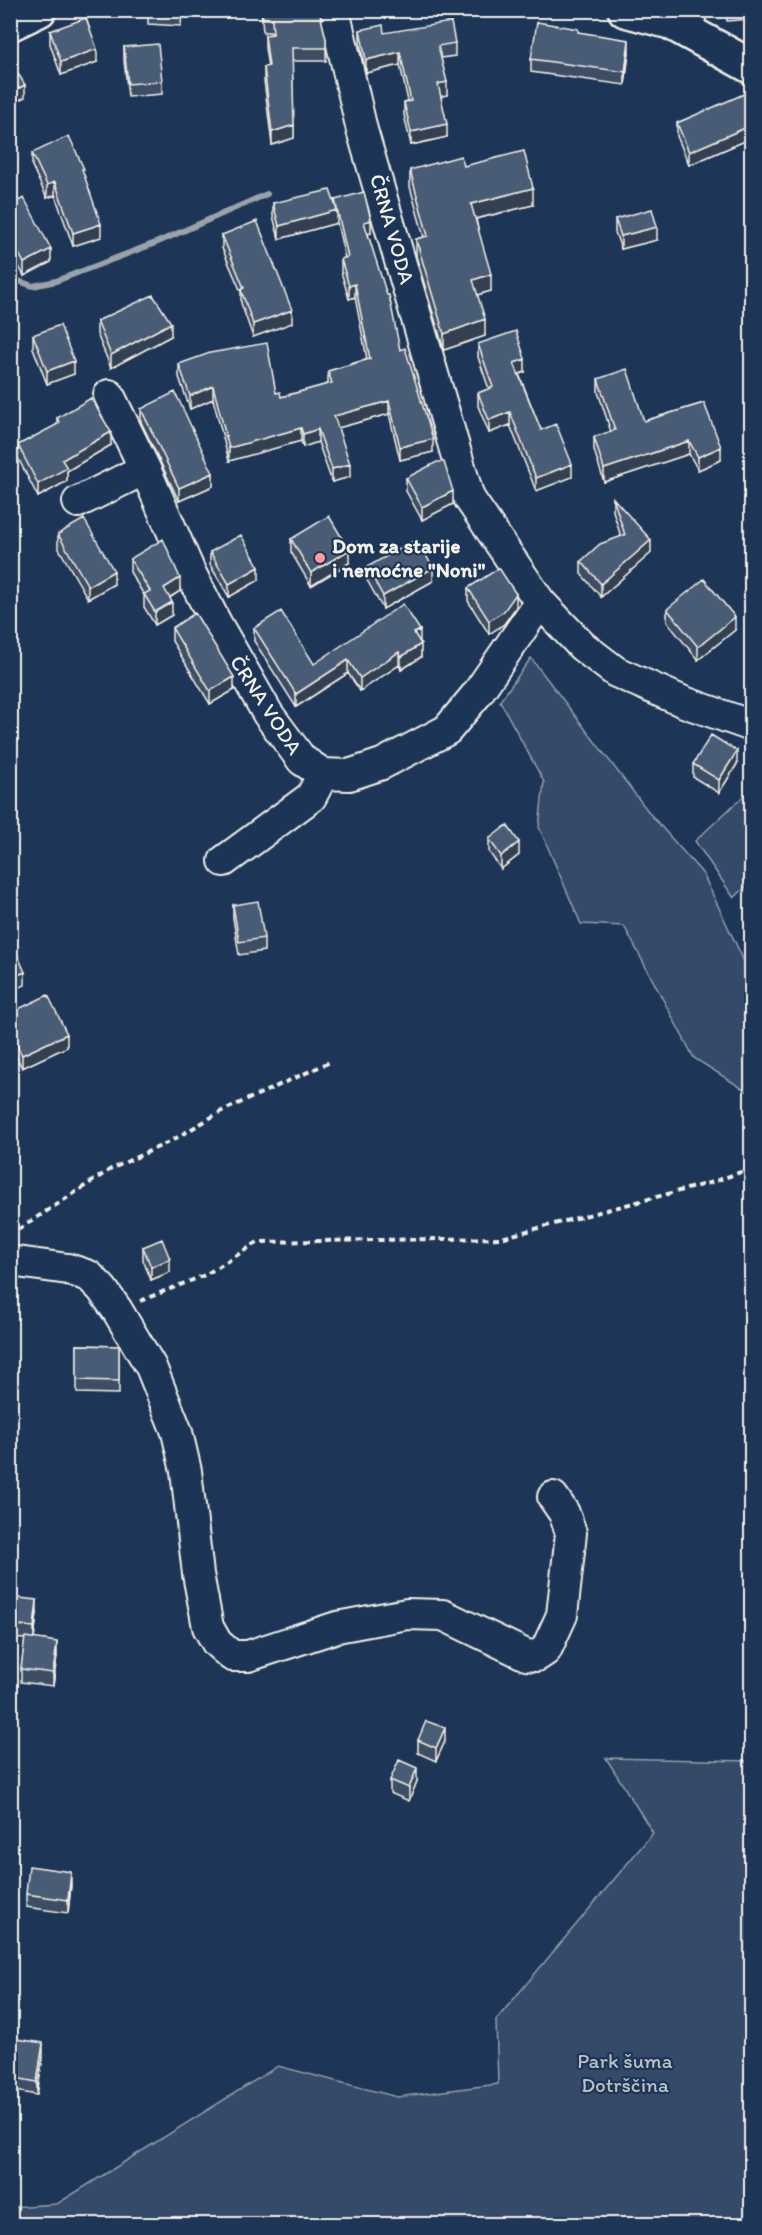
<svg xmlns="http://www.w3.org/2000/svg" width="762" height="2235" viewBox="0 0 762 2235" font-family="Itim,sans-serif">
<rect width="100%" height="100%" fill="#1d3557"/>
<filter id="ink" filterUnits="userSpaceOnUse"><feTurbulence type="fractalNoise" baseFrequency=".0167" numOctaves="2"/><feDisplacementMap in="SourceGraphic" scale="12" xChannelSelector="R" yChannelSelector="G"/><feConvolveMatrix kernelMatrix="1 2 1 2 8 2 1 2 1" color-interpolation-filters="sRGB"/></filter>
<g filter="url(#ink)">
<path fill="#354a67" stroke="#949ea8" stroke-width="1.5" d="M531 658 651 815 703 874 751 976V1094L694 1058 624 926 581 924 539 827 544 782 500 701Z
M751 789V882L734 898 695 841Z
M606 1758 751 1761V2224H11V2207L57 2204 278 2066 397 2097 498 2084 496 2020 653 1833Z"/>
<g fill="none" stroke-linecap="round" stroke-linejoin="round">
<path stroke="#9aa2ab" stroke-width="6" d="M10 278 33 286 56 281 158 242 267 194"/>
<defs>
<path id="minor" d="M334 10 362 130 469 498 540 602 582 646 616 672 684 702 752 726
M688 31 691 10
M109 395 145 469 190 572 216 623 268 714 302 760 323 774 349 775 382 764 447 730 477 694 540 602
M78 502 145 469
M224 861 311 797 323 774
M10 1261 68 1269 89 1276 102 1289 117 1310 151 1367 177 1432 186 1471 198 1574 208 1627 217 1643 232 1656H248L337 1627 407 1614 443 1615 526 1655 537 1656 546 1650 562 1615 571 1533 564 1513 553 1497"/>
<path id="major" d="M625 10 670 22 752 67
M10 24 39 10"/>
</defs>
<use href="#minor" stroke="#f4f1e8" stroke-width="34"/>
<use href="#major" stroke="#f4f1e8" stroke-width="38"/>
<path stroke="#f4f1e8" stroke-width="4" stroke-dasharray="6 4.5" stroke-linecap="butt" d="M10 1235 111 1169 171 1141 222 1111 330 1062
M140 1301 205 1275 258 1242 501 1238 713 1182 752 1168"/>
<use href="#minor" stroke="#1d3557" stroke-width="30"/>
<use href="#major" stroke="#1d3557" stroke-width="33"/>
</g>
<path fill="#3e4e64" stroke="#f4f1e8" stroke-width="1.5" d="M148 10H182L181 26 148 24Z
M261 10H319L326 39V61H292L294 138 272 145 264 80V67H268L265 48V35L272 34V32H263Z
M727 10H752V19L727 21Z
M360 30 455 43V56L441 58 447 95 441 96 447 137 411 145 404 115V102L408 101 400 65 366 73 360 43Z
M50 31 97 62 61 75 50 44Z
M578 32 629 52 625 85 531 72V59Z
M124 47 162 81V94L128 97 124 60Z
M752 92V138L689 165 677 136V123Z
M32 153 84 175 101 237 73 246 55 195 47 198 32 166Z
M464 166 533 205 476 219 491 291 477 295 485 336 444 350 416 256V239L424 237 410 187V170Z
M335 200 371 233 368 234 400 350 433 452 400 460 389 414 338 428 350 477 332 482 318 442 303 447 301 441 229 461 213 399 190 409 179 377V364L276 393 281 397 328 384V371L367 359 355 297 349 299 341 272V259L345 258 337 223 279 239 273 216V203L335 204Z
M10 205 51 262 24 276 10 249Z
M615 219 657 240 621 249 615 232Z
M222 235 292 323 253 337 241 303V292L222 248Z
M97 321 171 336 111 368 97 334Z
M33 335 74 374 47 384 33 348Z
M478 344 525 372 519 374 541 430 572 477 536 491 510 425 489 433 478 406V393L489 389 478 357Z
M598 379 644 421 704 403 721 460 698 470 689 454 604 482 594 450V437L611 432 598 392Z
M141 409 213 486 179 501 141 422Z
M57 418 111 445 67 471V481L38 497 18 458V445L57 425Z
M406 478 453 504 422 520 406 491Z
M613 498 651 553 601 597 581 574V561L621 537 613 511Z
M58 534 114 584 88 599 58 547Z
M291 539 349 563 311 586 291 552Z
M210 552 259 580 229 597 210 565Z
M130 559 180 591 170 598 172 615 155 625 144 607V595L130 572Z
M367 567 433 581 383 609 367 580Z
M468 588 516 607 504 624 489 634 468 601Z
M667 609 735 630 698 660 667 622Z
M172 628 234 690 210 704 172 641Z
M254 628 314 664 420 642 421 657 401 670 399 665 360 691 348 673 296 707 254 641Z
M693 764H737L719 793 693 777Z
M489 839 519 855 501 869 489 852Z
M233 905 264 938V951L239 955 233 918Z
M10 1013 67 1047 22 1068 10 1044Z
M143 1247 170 1272 151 1280 143 1260Z
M77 1345 119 1346V1394L77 1393Z
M10 1597 37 1613 34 1639 57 1655 53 1686 21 1682V1669L25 1639 10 1638Z
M418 1740 445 1741 436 1761 418 1753Z
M390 1780 417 1781 409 1801 390 1793Z
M71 1885 68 1913 26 1907V1894Z
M10 2038 43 2056 37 2095 10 2090Z"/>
<path fill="#324051" stroke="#f4f1e8" stroke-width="1.5" d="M629 40V52L625 85V72Z
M97 49V62L61 75V62Z
M400 52V65L366 73V60Z
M447 82V95L438 97V84Z
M25 85V97L10 105V93Z
M447 124V137L411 145V132Z
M294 125V138L272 145V132Z
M752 125V138L689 165V152Z
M55 182V195L47 198V185Z
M533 188V205L471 220V204Z
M337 210V223L279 239V226Z
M371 220V233L364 235V222Z
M101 224V237L73 246V233Z
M657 227V240L621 249V236Z
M51 249V262L24 276V263Z
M491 274V291L473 296V280Z
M355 284V297L349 299V286Z
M292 310V323L253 337V324Z
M485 319V336L444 350V334Z
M171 323V336L111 368V355Z
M525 359V372L514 376V363Z
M74 361V374L47 384V371Z
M213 386V399L190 409V396Z
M389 401V414L334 429V416Z
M510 412V425L489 433V420Z
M301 428V441L229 461V448Z
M318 429V442L303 447V434Z
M111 432V445L67 471V481L38 497V484L62 460Z
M433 439V452L400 460V447Z
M689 441V454L604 482V469Z
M721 447V460L698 470V457Z
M350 464V477L332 482V469Z
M572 464V477L536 491V478Z
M213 473V486L179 501V488Z
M453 491V504L422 520V507Z
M651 540V553L601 597V584Z
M349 550V563L311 586V573Z
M259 567V580L229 597V584Z
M433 568V581L383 609V596Z
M114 571V584L88 599V586Z
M180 578V591L164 601V588Z
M516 594V607L504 624 489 634V621Z
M172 602V615L155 625V612Z
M735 617V630L698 660V647Z
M420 630V643L414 633Z
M421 644V657L401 670V657Z
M399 652V665L360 691V678Z
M348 660V673L296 707V694Z
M234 677V690L210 704V691Z
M737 751V764L719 793V780Z
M519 842V855L501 869V856Z
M25 972V985L10 991V978Z
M67 1034V1047L22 1068V1055Z
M170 1259V1272L151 1280V1267Z
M37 1600V1613L34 1640V1627Z
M57 1642V1655L53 1686V1673Z
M445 1728V1741L436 1761V1748Z
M417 1768V1781L409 1801V1788Z
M71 1872V1885L68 1913V1900Z
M43 2043V2056L37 2095V2082Z"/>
<path fill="#485b74" stroke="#f4f1e8" stroke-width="1.5" d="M148 10H181V13L148 11Z
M262 10H319L326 39V48H292L294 125 272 132 264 67 269 66 265 35 273 34 272 19H263Z
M86 18 97 49 61 62 50 31Z
M451 22 455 43 438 46 447 82 438 84 447 124 411 132 404 102 411 101 400 52 366 60 360 30 383 25 384 33Z
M537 22 578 29V32L629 40 625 72 531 59Z
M158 44 162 81 128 84 124 47Z
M10 60 25 85 10 93Z
M751 91 752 125 689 152 677 123Z
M69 136 84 169H82L101 224 73 233 55 182 47 185 32 153Z
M524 151 533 188 471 204 491 274 473 280 485 319 444 334 416 239 428 236 410 170 461 156 464 166Z
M330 190 337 210 279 226 273 203Z
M364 192 371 220 364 222 387 295H389L400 350 405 348 433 439 400 447 389 401 334 416 350 464 332 469 318 429 303 434 301 428 229 448 213 386 190 396 179 364 210 353 267 343 276 393 280 392 281 397 332 383 328 371 370 359 355 284 349 286 341 259 348 257 335 200Z
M24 198 51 249 24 263 10 237V205Z
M652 209 657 227 621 236 615 219Z
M257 221 292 310 253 324 241 290 244 288 222 235Z
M153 295 171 323 111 355 97 321Z
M60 325 74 361 47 371 33 335Z
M516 331 525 359 514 363 541 430 556 424 572 464 536 478 510 412 489 420 478 393 493 387 478 344Z
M627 369 644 421 704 403 721 447 698 457 689 441 604 469 594 437 615 430 598 379Z
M175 392 213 473 179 488 141 409Z
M91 398 111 432 62 460 67 468 38 484 18 445 60 423 57 418Z
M437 462H444L453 491 422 507 406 478Z
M613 498 651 540 601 584 581 561 600 544 625 535Z
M329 516 349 550 311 573 291 539Z
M84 519 114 571 88 586 58 534Z
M241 535 259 567 229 584 210 552Z
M163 539 180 578 164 588 172 602 155 612 144 594 150 591 130 559Z
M417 539 433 568 383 596 367 567Z
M499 568 516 594 504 611 489 621 468 588Z
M704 579 735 617 698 647 667 609Z
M403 604 420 630 414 633 421 644 401 657 399 652 360 678 348 660 296 694 254 628 281 611 314 664Z
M195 613 234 677 210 691 172 628Z
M711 735 737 751 719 780 693 764Z
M507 825 519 842 501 856 489 839Z
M258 901 264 938 239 942 233 905Z
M10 938 25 972 10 978Z
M48 995 67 1034 22 1055 10 1031V1013Z
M162 1239 170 1259 151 1267 143 1247Z
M77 1345 119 1346V1381L77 1380Z
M10 1597 37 1600 34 1627 10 1625Z
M25 1637 57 1642 53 1673 21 1669Z
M426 1721 445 1728 436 1748 418 1740Z
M399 1760 417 1768 409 1788 390 1780Z
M29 1866 71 1872 68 1900 26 1894Z
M10 2038 43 2043 37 2082 10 2077Z"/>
</g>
<circle fill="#ff9aa2" stroke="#1d3557" stroke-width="2" cx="320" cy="558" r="6"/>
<g text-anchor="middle" stroke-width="4.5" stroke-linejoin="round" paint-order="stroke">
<g font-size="21" fill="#f4f1e8" stroke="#1d3557">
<text transform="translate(392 229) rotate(74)" y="7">ČRNA VODA</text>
<text transform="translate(266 705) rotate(57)" y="7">ČRNA VODA</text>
</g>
<g font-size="21" font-weight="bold" fill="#f4f1e8" stroke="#1d3557" text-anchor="start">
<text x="332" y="553">Dom za starije<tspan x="332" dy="24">i nemoćne "Noni"</tspan></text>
</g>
<g font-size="21" fill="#bbbfc1" stroke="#1d3557">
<text x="625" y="2068">Park šuma<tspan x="625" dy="24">Dotrščina</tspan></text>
</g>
</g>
<rect width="762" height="2235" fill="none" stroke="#1d3557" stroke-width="36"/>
<rect x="18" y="18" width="726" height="2199" fill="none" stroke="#f4f1e8" stroke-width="2" filter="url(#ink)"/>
</svg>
